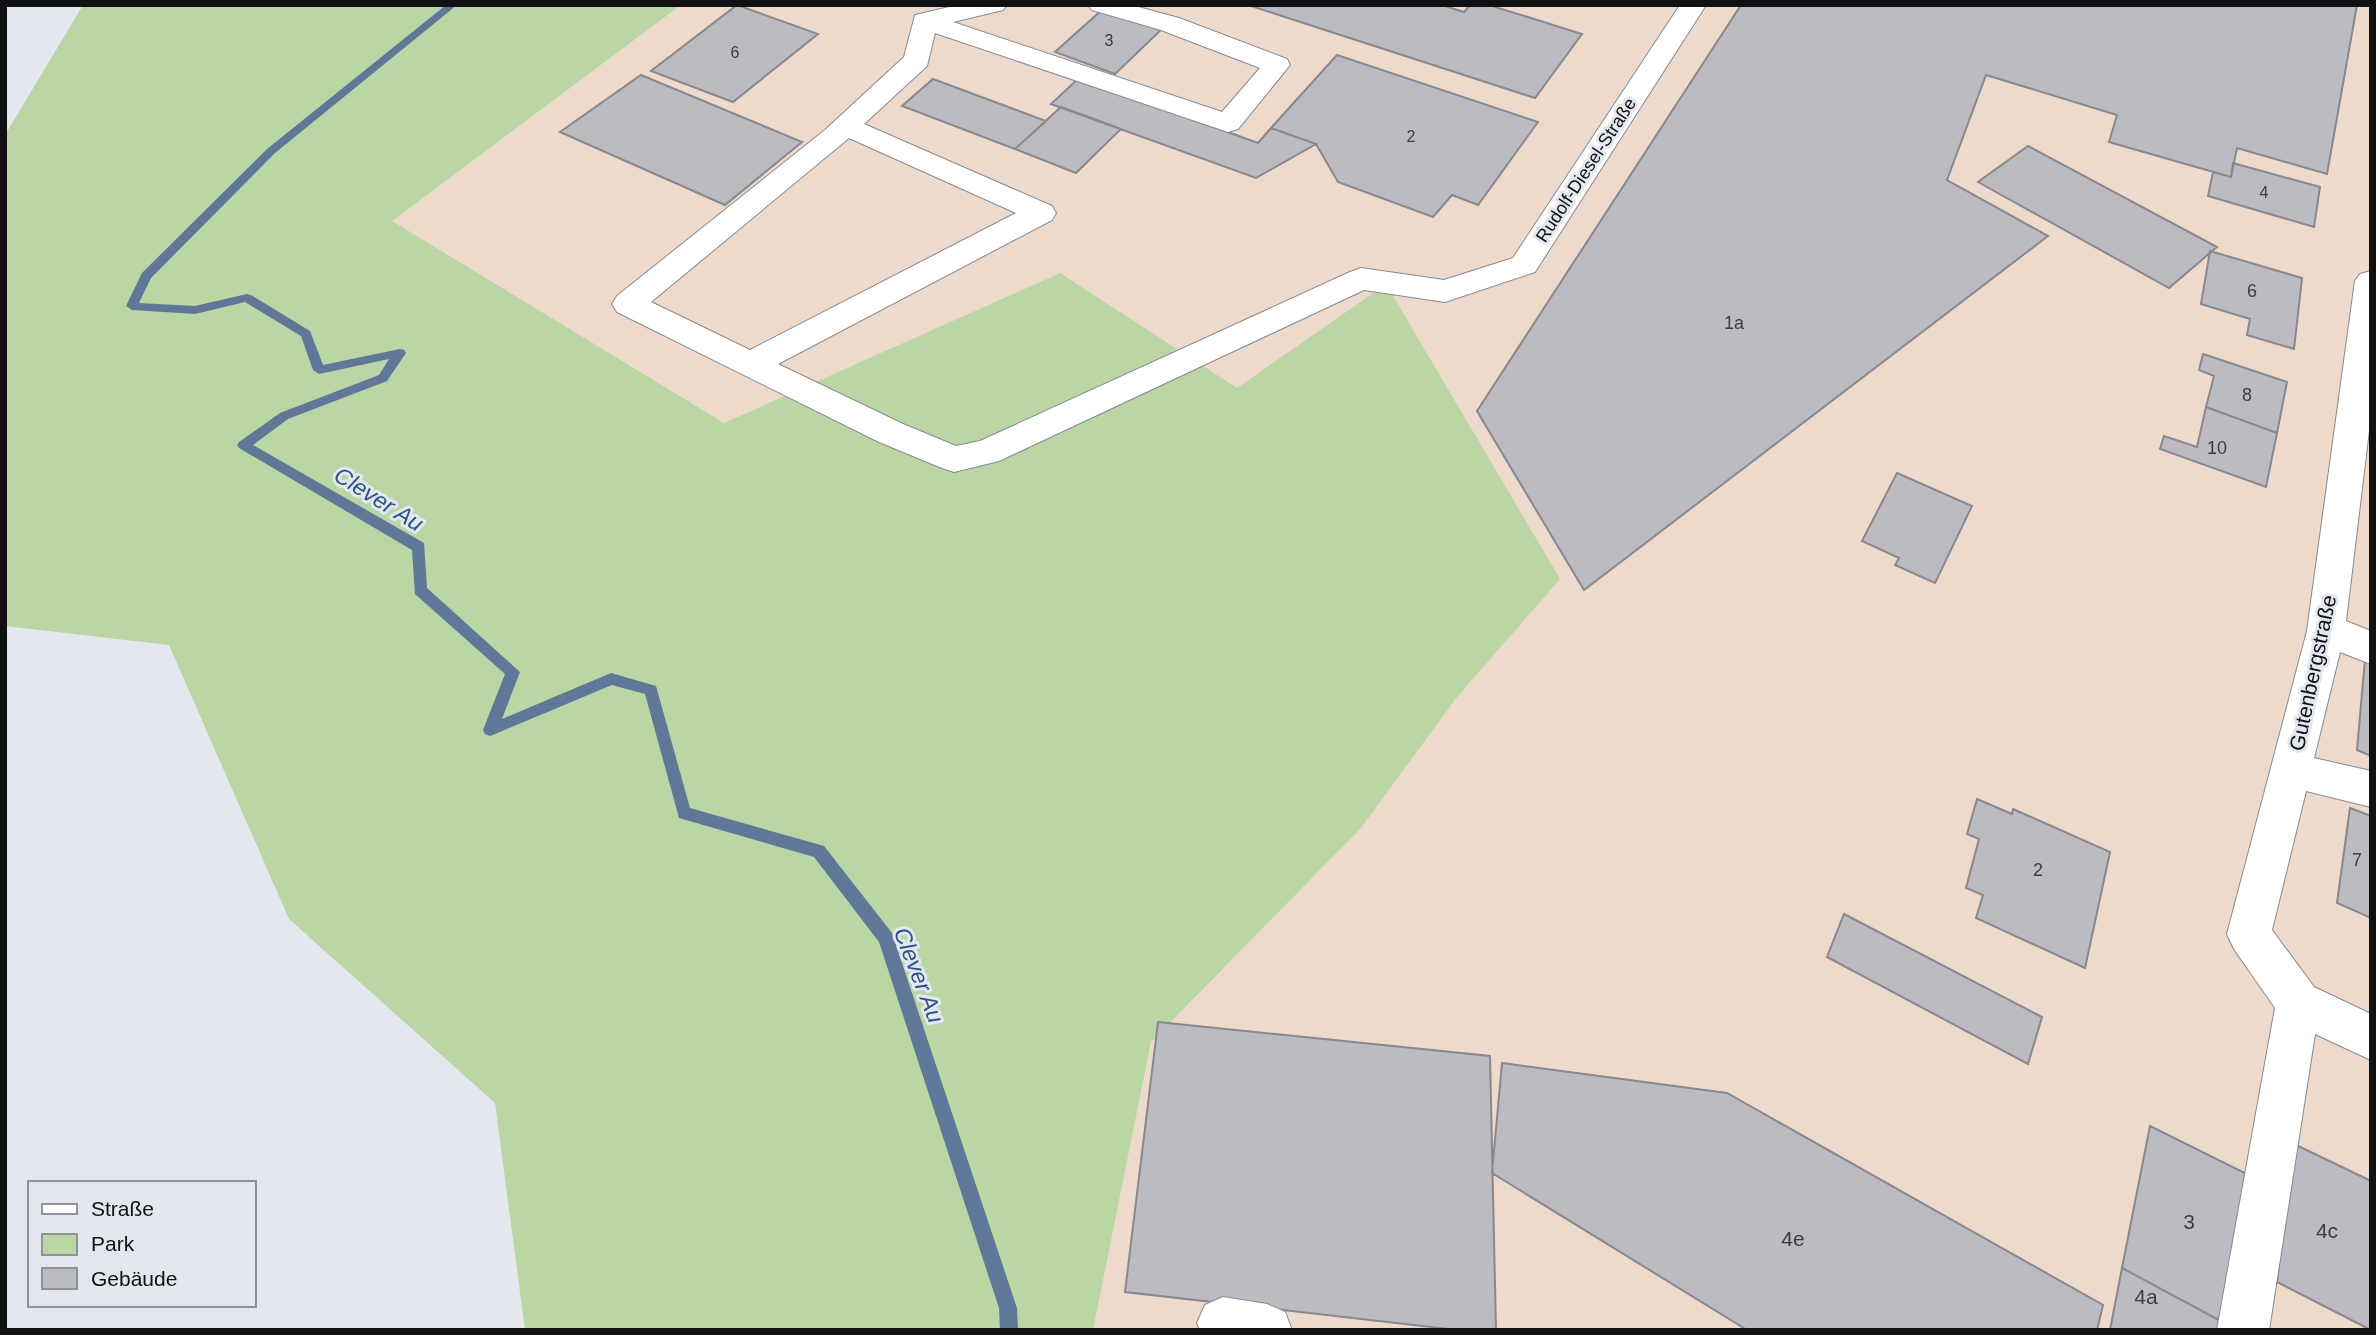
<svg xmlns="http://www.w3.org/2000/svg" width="2376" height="1335" viewBox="0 0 2376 1335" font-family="Helvetica,sans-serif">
<rect width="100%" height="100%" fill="#e4e8ee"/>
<path fill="#eddaca" d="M681 5H2371V1330H1093L1151 1042 1361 828 1457 697 1559 579 1386 284 1237 388 1060 273 724 423 391 221Z"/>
<path fill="#b9d6a3" d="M83 5H681L392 221 724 423 1060 273 1237 388 1386 284 1560 579 1457 697 1361 828 1151 1042 1093 1330H525L495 1103 289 919 169 645 5 626V135Z"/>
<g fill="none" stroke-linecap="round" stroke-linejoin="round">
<path fill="#5f7899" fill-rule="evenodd" d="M446 5H457L275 153 151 278 139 303 195 306 247 294 251 295 310 331 323 365 400 349 404 350 406 353 387 381 288 419 253 445 424 543 427 588 520 672 502 719 611 673 656 686 690 808 824 846 892 933 1017 1308 1018 1330H1000L999 1308 879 942 814 857 679 818 645 694 612 685 495 734 490 736 485 734 483 730 505 674 415 594 412 550 239 448 237 445 239 442 280 413 379 375 389 359 319 374 313 370 301 336 245 302 195 314 132 310 126 306 142 273 267 149Z"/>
</g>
<path fill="#bbbcc2" stroke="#88888e" stroke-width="2" d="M737 5 818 34 733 102 651 71Z
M1248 5H1442L1464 12 1470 5H1489L1582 34 1535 98Z
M1741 5H2357L2327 174 2237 148 2231 177 2109 142 2117 115 1986 75 1947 180 2048 236 1584 590 1477 411Z
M1104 8 1163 28 1115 74 1055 52Z
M1337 55 1538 122 1478 205 1452 195 1433 217 1338 182 1316 144 1271 128Z
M641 75 802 142 725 205 560 132Z
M1079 78 1258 143 1271 128 1316 144 1256 178 1051 104Z
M933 79 1046 121 1015 149 902 106Z
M1061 107 1121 129 1076 173 1015 149Z
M2028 146 2217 247 2169 288 1978 182Z
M2233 163 2320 187 2314 227 2208 196 2213 172 2231 177Z
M2210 251 2302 278 2294 349 2247 335 2250 319 2201 304Z
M2203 354 2287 382 2277 433 2206 407 2214 376 2199 370Z
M2206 407 2277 433 2266 487 2160 449 2164 436 2197 447Z
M1897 473 1972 506 1935 583 1895 565 1899 558 1862 541Z
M2365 659 2371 661V756L2357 750Z
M1977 799 2012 814 2013 809 2110 852 2085 968 1976 918 1983 895 1966 888 1979 839 1967 834Z
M2350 808 2371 816V918L2337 903Z
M1844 914 2042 1017 2028 1064 1827 957Z
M1158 1022 1490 1056 1496 1330H1457L1125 1292Z
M1502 1063 1727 1093 2103 1305 2097 1330H1747L1492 1173Z
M2150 1126 2253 1177 2230 1326 2122 1268Z
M2294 1144 2371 1181V1330L2277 1282Z
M2122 1268 2230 1326 2229 1330H2110Z"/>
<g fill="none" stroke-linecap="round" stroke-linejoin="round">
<defs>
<path id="minor" d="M958 5H1007L1003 10 953 22 1222 112 1260 68 1161 30 1092 10 1088 5H1131L1179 18 1287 59 1290 65 1238 129 1228 132 935 33 927 66 864 124 1052 206 1056 213 1052 220 778 364 903 424 956 446 980 441 1350 272 1361 268 1444 280 1513 258 1680 5H1706L1535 272 1445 302 1364 290 999 461 954 472 942 468 879 442 617 312 612 304 617 296 825 130 904 57 915 15ZM849 138 1016 213 750 350 651 302Z
M2371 271V414L2346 621 2371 631V664L2340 652 2314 758 2371 771V807L2306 791 2272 930 2314 987 2371 1014V1060L2315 1034 2269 1330H2217L2275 1008 2234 949 2227 934 2307 631 2355 281 2360 274Z
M1223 1297 1267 1304 1285 1312 1292 1330H1200L1197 1323 1205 1305Z"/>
</defs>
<use href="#minor" stroke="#878b90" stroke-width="2"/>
<use href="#minor" fill="#fff" fill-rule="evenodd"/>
</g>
<g text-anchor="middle" stroke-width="6" stroke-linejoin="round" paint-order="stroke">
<g font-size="16" fill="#3b3c3f">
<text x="1109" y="46">3</text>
<text x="735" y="58">6</text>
<text x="1411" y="142">2</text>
<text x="2264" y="198">4</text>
</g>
<g font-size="18" fill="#101113" stroke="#e4e8ee">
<text transform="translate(1586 170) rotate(-57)" y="6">Rudolf-Diesel-Straße</text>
</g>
<g font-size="18" fill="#3b3c3f">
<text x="2252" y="297">6</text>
<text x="1734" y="329">1a</text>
<text x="2247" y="401">8</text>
<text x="2217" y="454">10</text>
<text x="2357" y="866">7</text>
<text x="2038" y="876">2</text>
</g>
<g font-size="21" fill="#101113" stroke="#e4e8ee">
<text transform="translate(2313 673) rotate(-78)" y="7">Gutenbergstraße</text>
</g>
<g font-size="21" fill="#3b3c3f">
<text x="2189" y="1229">3</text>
<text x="2327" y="1238">4c</text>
<text x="1793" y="1246">4e</text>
<text x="2146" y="1304">4a</text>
</g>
<g font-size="23" font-style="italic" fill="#26558e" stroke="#e4e8ee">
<text transform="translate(379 499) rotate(32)" y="8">Clever Au</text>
<text transform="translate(919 975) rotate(69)" y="8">Clever Au</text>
</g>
</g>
<rect width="2376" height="1335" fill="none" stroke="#101113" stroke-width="14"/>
<rect x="28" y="1181" width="228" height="126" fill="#e4e8ee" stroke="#8f9296" stroke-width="2"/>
<rect x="42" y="1204" width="35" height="10" fill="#ffffff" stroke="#8f9296" stroke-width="2"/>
<text x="91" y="1216" font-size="21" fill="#101113">Straße</text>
<rect x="42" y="1234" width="35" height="21" fill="#b9d6a3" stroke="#8f9296" stroke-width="2"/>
<text x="91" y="1251" font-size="21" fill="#101113">Park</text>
<rect x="42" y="1268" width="35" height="21" fill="#bbbcc2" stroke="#8f9296" stroke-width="2"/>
<text x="91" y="1286" font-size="21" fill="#101113">Gebäude</text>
</svg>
